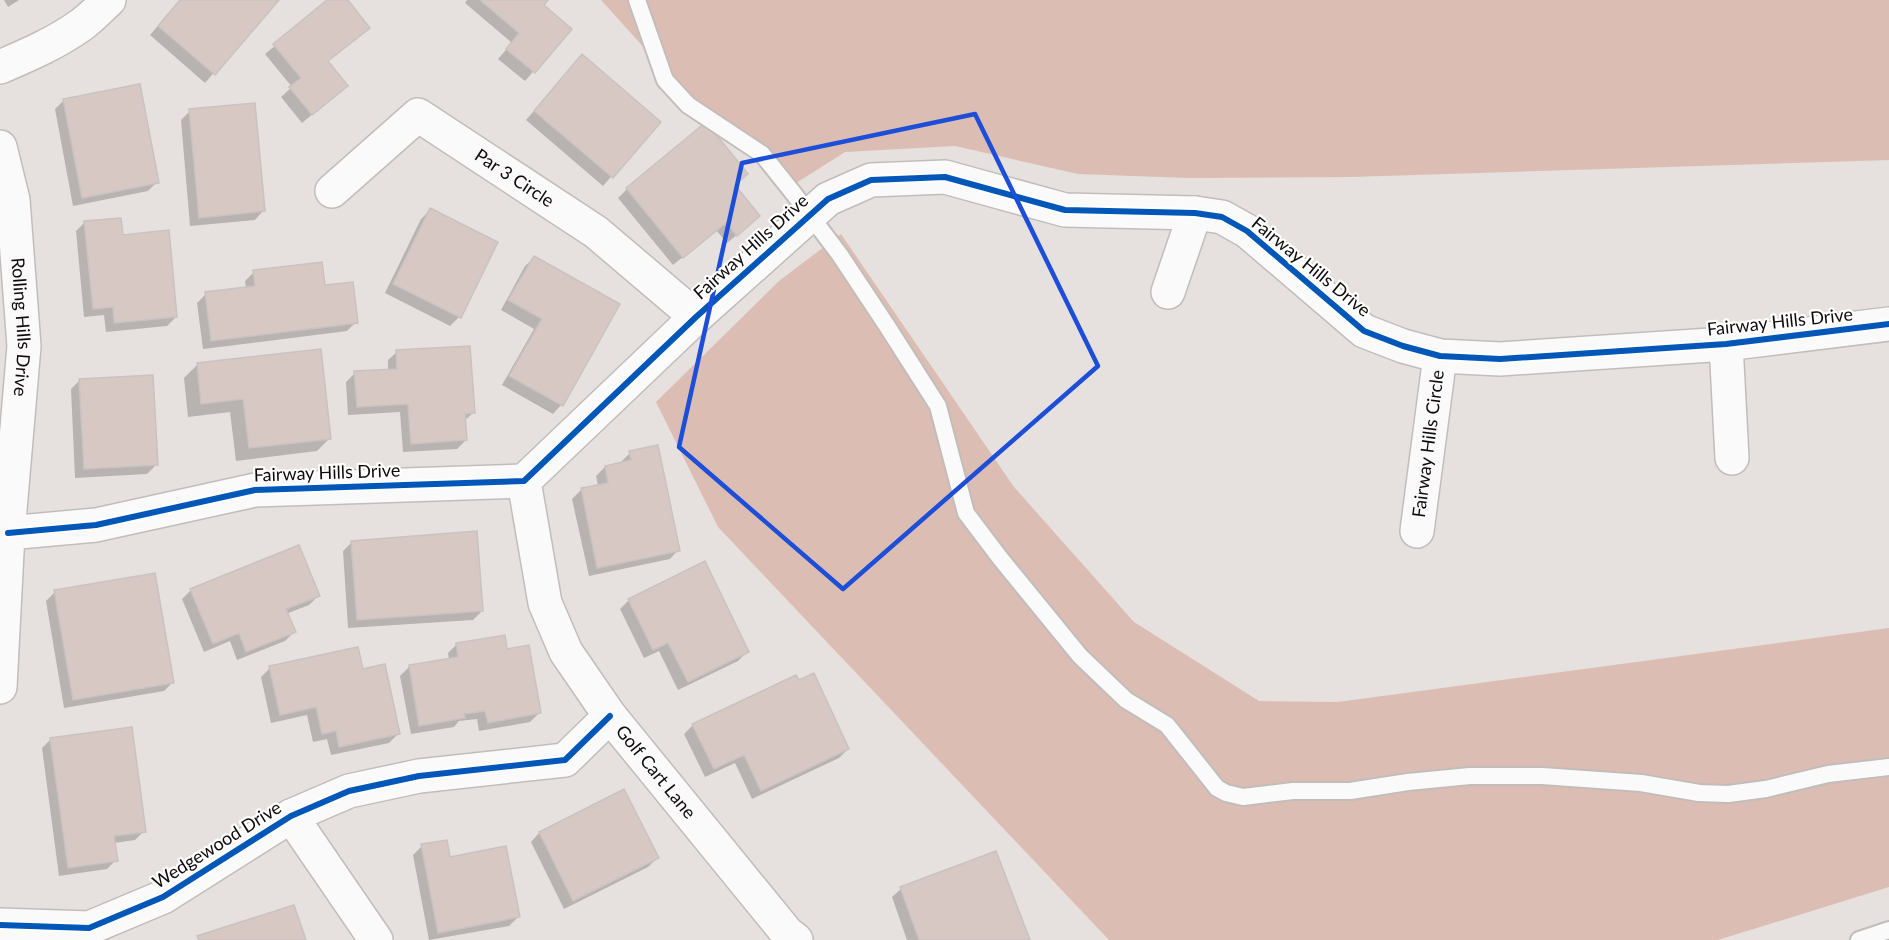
<svg xmlns="http://www.w3.org/2000/svg" width="1889" height="940" viewBox="0 0 1889 940" font-family="Lato,sans-serif">
<rect width="100%" height="100%" fill="#e6e0de"/>
<path fill="#dcbdb3" d="M601 0H1889V160L1351 177 1189 178 1078 174 955 146 845 152 793 185 694 103Z
M841 234 1014 487 1134 622 1259 701 1338 702 1889 628V887L1718 940H1109L718 527 656 402 779 281Z"/>
<path fill="#0003" d="M4 0H19L8 7Z
M180 0H277L205 83 150 35Z
M330 0H346L359 36 327 62 346 86 302 123 281 97 292 87 265 54Z
M467 0H546L542 6 570 29 525 81 498 59 512 43 465 3Z
M574 65 659 122 603 186 526 120Z
M64 100 157 182 148 191 73 206 55 109Z
M190 111 263 211 255 220 190 226 181 120Z
M734 186 749 225 727 243 716 230 673 265 618 198 627 189Z
M430 210 459 317 450 326 385 293 421 219Z
M85 222 121 236 176 317 167 326 106 332 104 315 84 317 76 231Z
M534 258 561 405 553 414 502 385 534 329 501 310 525 266Z
M254 272 324 287 356 322 347 331 203 349 197 303 206 294 246 288 245 281Z
M397 352 473 413 464 421 466 440 457 449 403 452 400 412 348 415 346 382 355 373 388 371V360Z
M197 365 330 438 317 451 236 461 230 412 188 417 184 378Z
M80 380 156 465 147 474 75 478 71 389Z
M630 453 678 550 670 559 589 576 572 499 581 490 598 486 596 476 605 467 622 464 621 462Z
M352 542 482 611 473 620 348 628 343 551Z
M191 590 318 596 309 605 286 614 294 632 285 641 237 660 230 641 204 652 182 599Z
M55 592 173 682 164 691 64 708 46 601Z
M629 600 747 652 738 661 678 690 659 651 644 658 620 609Z
M457 644 506 650 539 713 530 722 479 731 477 719 459 721 454 727 411 734 400 676 409 667 449 660 448 653Z
M270 668 362 671 398 734 389 743 331 755 327 739 313 742 307 715 271 723 261 677Z
M693 725 848 749 839 758 752 799 735 763 705 777 684 734Z
M51 739 144 831 135 840 114 843 116 860 107 869 59 876 42 748Z
M539 833 657 858 648 867 564 909 531 842Z
M422 846 448 859 518 917 509 926 429 940 413 855Z
M995 853 1028 940H907L892 897 901 889Z"/>
<path fill="#d8c8c3" stroke="#c8c3c1" stroke-width="1.5" d="M180 0H279L215 75 158 26Z
M327 0H348L370 28 328 61 348 86 312 115 289 87 301 78 273 44Z
M480 0H548L544 5 572 29 535 73 506 49 519 33Z
M582 54 661 122 613 178 534 111Z
M140 84 159 183 82 198 63 99Z
M255 103 265 211 199 218 189 109Z
M706 122 748 174 735 185 760 216 737 236 726 223 683 258 626 188Z
M430 208 498 242 461 318 393 284Z
M121 218 123 235 169 230 177 317 114 323 113 307 93 309 84 221Z
M534 256 620 304 563 406 509 376 542 319 508 300Z
M322 262 325 285 353 282 358 323 211 341 205 292 255 286 253 270Z
M470 346 475 413 465 414 467 440 411 444 408 404 357 407 354 371 397 369 396 350Z
M321 349 331 439 249 448 243 399 201 404 197 363Z
M153 375 158 465 84 469 79 379Z
M658 445 680 551 597 568 581 488 608 483 605 466 631 460 629 451Z
M477 531 483 611 357 620 351 541Z
M299 545 320 596 286 609 296 632 246 652 239 633 213 644 190 589Z
M705 561 749 652 688 682 668 643 653 650 628 599Z
M155 573 174 683 73 700 54 590Z
M505 635 507 649 529 645 541 713 488 723 485 711 464 714 465 718 419 726 409 665 458 657 456 643Z
M358 647 363 669 385 664 400 734 339 747 336 731 322 734 316 707 280 715 269 666Z
M814 673 849 749 761 791 744 755 714 769 692 724 796 675 799 680Z
M132 727 146 832 114 836 118 861 68 868 50 738Z
M624 789 659 858 573 901 539 832Z
M447 840 450 857 506 846 520 917 438 933 421 844Z
M996 851 1030 940H919L900 887Z
M294 905 306 940H199L197 936Z"/>
<g fill="none" stroke-linecap="round" stroke-linejoin="round">
<defs>
<path id="lane" d="M637 0 665 80 688 105 762 154 794 194 840 255 887 326 938 406 966 513 1000 558 1080 656 1126 700 1167 725 1217 788 1226 793 1243 797 1293 791H1350L1408 782 1470 776H1542L1641 783 1699 793 1728 794 1766 789 1828 774 1889 767
M1859 940 1889 930"/>
<g id="street">
<path d="M0 67C28 55 56 43 81 25 91 18 100 8 109 0"/>
<path id="s1" d="M0 147 13 200 24 346 8 533 0 687"/>
<path id="s2" d="M332 191 418 115 596 232 696 317"/>
<path d="M1168 292 1195 213"/>
<path d="M1726 344 1732 458"/>
<path id="s3" d="M524 481 545 603 566 652 610 716 787 933 796 940"/>
<path id="s4" d="M1417 531 1440 356"/>
<path d="M8 533 96 525 255 490 524 481 696 317 828 199 871 180 945 177 1065 210 1195 213 1222 217 1247 231 1364 331 1403 346 1440 356 1500 359 1726 344 1889 324"/>
<path d="M291 816 376 940"/>
<path d="M0 925 89 928 163 897 291 816 349 791 419 776 565 760 610 716"/>
</g>
</defs>
<use href="#lane" stroke="#c2bdbb" stroke-width="20"/>
<use href="#street" stroke="#c2bdbb" stroke-width="36"/>
<use href="#lane" stroke="#fbfafa" stroke-width="16"/>
<use href="#street" stroke="#fbfafa" stroke-width="33"/>
<defs>
<path id="cycleway" d="M8 533 96 525 255 490 524 481 696 317 828 199 871 180 945 177 1065 210 1195 213 1222 217 1247 231 1364 331 1403 346 1440 356 1500 359 1726 344 1889 324
M0 925 89 928 163 897 291 816 349 791 419 776 565 760 610 716"/>
</defs>
<use href="#cycleway" stroke="#fff" stroke-width="10"/>
<use href="#cycleway" stroke="#0057b8" stroke-width="6"/>
</g>
<path fill="none" stroke="#1d4ed8" stroke-width="4.5" stroke-linejoin="round" d="M975 114 1098 366 843 589 679 447 742 163Z"/>
<g text-anchor="middle" stroke-width="4.5" stroke-linejoin="round" paint-order="stroke">
<g font-size="18" fill="#0e0a09" stroke="#fff">
<text dy="6" stroke="none"><textPath href="#s2" startOffset="230">Par 3 Circle</textPath></text>
<text transform="translate(751 247) rotate(-42)" y="6">Fairway Hills Drive</text>
<text transform="translate(1311 267) rotate(39)" y="6">Fairway Hills Drive</text>
<text transform="translate(1780 322) rotate(-6)" y="6">Fairway Hills Drive</text>
<text dy="6" stroke="none"><textPath href="#s1" startOffset="182">Rolling Hills Drive</textPath></text>
<text dy="6" stroke="none"><textPath href="#s4" startOffset="88">Fairway Hills Circle</textPath></text>
<text transform="translate(327 473) rotate(-2)" y="6">Fairway Hills Drive</text>
<text dy="6" stroke="none"><textPath href="#s3" startOffset="327">Golf Cart Lane</textPath></text>
<text transform="translate(217 845) rotate(-32)" y="6">Wedgewood Drive</text>
</g>
</g>
</svg>
